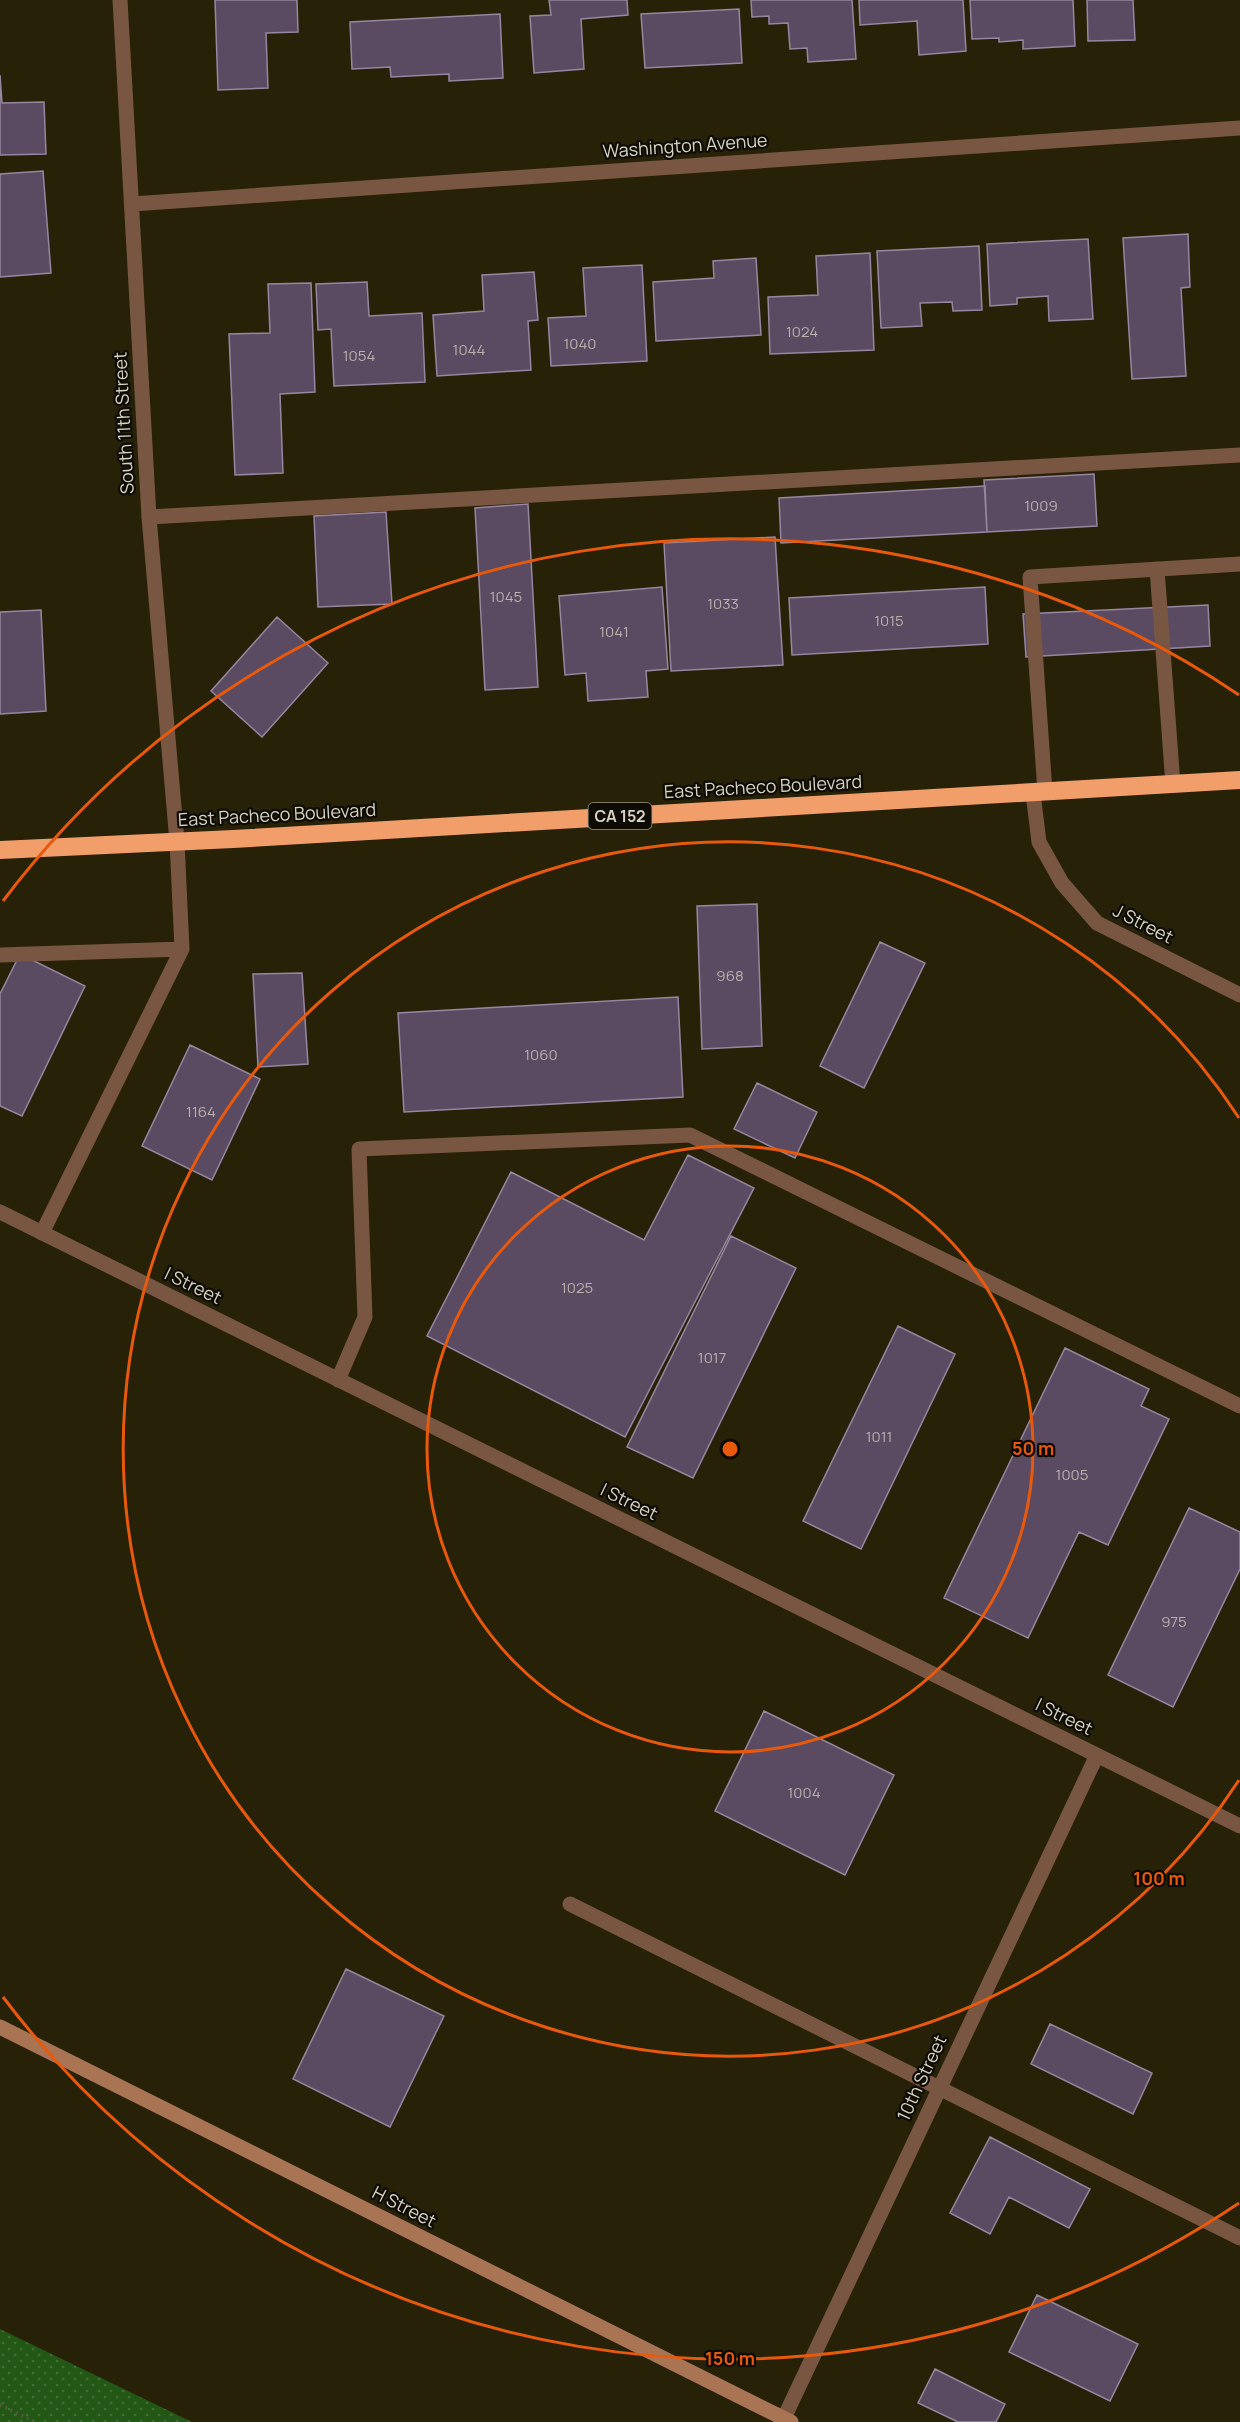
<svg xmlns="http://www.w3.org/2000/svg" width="1240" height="2422" viewBox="0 0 1240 2422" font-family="Manrope,sans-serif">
<defs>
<pattern id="park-dots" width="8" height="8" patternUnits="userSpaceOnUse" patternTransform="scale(1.5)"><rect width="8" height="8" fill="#225715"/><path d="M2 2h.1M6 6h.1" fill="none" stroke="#416e35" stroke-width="1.8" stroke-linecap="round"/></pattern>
</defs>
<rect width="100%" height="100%" fill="#272107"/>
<path fill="url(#park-dots)" d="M0 2329 192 2422H0Z"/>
<path fill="#5b4b62" stroke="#97869f" stroke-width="1.5" d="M215 0H297L298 32 266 33 268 88 218 90Z
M549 0H627L628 15 581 19 584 69 534 73 530 16 551 15Z
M751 0H852L856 59 808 62 807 48 790 49 788 23 769 24V16L752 17Z
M859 0H963L966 51 919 55 917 21 860 25Z
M970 0H1073L1075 46 1023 49V40L999 42V38L972 39Z
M1087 0H1133L1135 40 1088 41Z
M739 9 742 63 645 68 641 14Z
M500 14 503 78 449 81V74L391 77 390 67 352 69 350 22Z
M0 75 2 103 44 102 46 154 0 155Z
M43 171 51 273 0 277V174Z
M1188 234 1190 287 1181 288 1186 376 1132 379 1123 238Z
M1088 239 1093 319 1049 321 1048 296 1017 298V304L990 306 987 244Z
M979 246 982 310 953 311 952 302 920 303 922 326 881 328 877 251Z
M870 253 874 350 770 354 768 297 818 295 816 256Z
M756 258 761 335 656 341 653 282 714 278 713 261Z
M642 265 647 361 551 366 548 318 586 316 583 268Z
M534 272 538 320 528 321 531 370 437 376 433 315 484 311 482 275Z
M367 282 369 316 422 313 425 382 334 386 331 329 318 330 316 284Z
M311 283 315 392 280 394 283 473 235 475 229 334 270 333 268 284Z
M1094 474 1097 526 987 532 984 480Z
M985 486 987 532 781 543 779 498Z
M528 504 538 687 485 690 475 508Z
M386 512 392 604 318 607 314 516Z
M775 537 783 665 671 671 664 543Z
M662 587 668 669 646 671 648 697 588 701 586 673 565 675 559 596Z
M985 587 988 644 792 655 789 598Z
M1208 605 1210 646 1026 657 1023 614Z
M41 610 46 711 0 714V612Z
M277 617 328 663 262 737 211 691Z
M757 904 762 1046 702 1049 697 906Z
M880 942 925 963 864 1088 820 1066Z
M20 954 85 986 22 1116 0 1106V994Z
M302 973 308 1064 258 1067 253 974Z
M678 997 683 1097 404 1112 398 1013Z
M190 1045 260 1079 212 1180 142 1146Z
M757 1083 817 1112 795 1158 734 1129Z
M688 1155 754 1188 625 1437 427 1336 511 1172 644 1240Z
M731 1236 796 1268 693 1478 627 1447Z
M898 1326 955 1354 861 1549 803 1521Z
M1065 1348 1149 1389 1141 1406 1169 1419 1108 1545 1079 1532 1028 1638 944 1598Z
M1189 1508 1240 1532V1569L1173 1707 1108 1675Z
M764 1711 894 1775 845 1875 715 1811Z
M346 1969 444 2016 390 2127 293 2079Z
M1050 2024 1152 2073 1133 2114 1031 2064Z
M990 2137 1090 2189 1069 2228 1009 2197 990 2234 950 2213Z
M1037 2295 1138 2344 1110 2401 1009 2352Z
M935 2369 1005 2404 996 2422H958L918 2403Z"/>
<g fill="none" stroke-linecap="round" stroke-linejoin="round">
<path stroke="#5e5942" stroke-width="4" stroke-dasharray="1.5 4.5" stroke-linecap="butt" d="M0 2405 35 2422"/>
<path stroke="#785642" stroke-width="15" d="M149 517 1240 455
M1157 569 1173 785
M1045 792 1030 577 1240 564
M0 955 182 949
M42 1233 182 949 177 842
M338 1380 365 1317 359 1149 690 1135 1240 1406
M570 1904 1240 2238"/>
<path stroke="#785642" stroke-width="15" d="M120 0 149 517 177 842
M132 204 1240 128
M1033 793 1039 842 1062 883 1097 923 1240 995
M0 1212 1240 1826
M784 2418 1097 1755"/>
<path stroke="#a97453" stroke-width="15" d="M0 2027 791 2422"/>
<path stroke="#f29e6a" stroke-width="18" d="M0 850 233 839 1240 780"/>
</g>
<g fill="none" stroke="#e8590c" stroke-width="3">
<circle cx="730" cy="1449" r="303"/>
<path d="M1239 1780A607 607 0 1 1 1239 1118"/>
<path d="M1239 2203A910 910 0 0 1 3 1997M3 901A910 910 0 0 1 1239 695"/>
</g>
<g text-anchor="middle" stroke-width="4.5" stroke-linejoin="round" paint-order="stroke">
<g font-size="15" fill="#b8b1ac">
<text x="802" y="337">1024</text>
<text x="580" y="349">1040</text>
<text x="469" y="355">1044</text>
<text x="359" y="361">1054</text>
<text x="1041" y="511">1009</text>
<text x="506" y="602">1045</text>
<text x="723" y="609">1033</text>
<text x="889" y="626">1015</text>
<text x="614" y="637">1041</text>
<text x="730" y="981">968</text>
<text x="541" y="1060">1060</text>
<text x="201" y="1117">1164</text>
<text x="577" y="1293">1025</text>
<text x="712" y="1363">1017</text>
<text x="879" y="1442">1011</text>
<text x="1072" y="1480">1005</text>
<text x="1174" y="1627">975</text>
<text x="804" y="1798">1004</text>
</g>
<rect fill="#0d0b03" stroke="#9a978a" stroke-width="1.5" x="588.5" y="803" width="63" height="26" rx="4.5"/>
<g font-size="16" font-weight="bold" fill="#d7d3c4">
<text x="620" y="822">CA 152</text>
</g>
<g font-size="18" fill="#d7d3c4" stroke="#0d0b03">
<text transform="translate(685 146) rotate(-4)" y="6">Washington Avenue</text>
<text transform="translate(124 423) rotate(-93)" y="6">South 11th Street</text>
<text transform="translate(763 787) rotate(-3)" y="6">East Pacheco Boulevard</text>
<text transform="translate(277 815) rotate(-3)" y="6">East Pacheco Boulevard</text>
<text transform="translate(1143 924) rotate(27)" y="6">J Street</text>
<text transform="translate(193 1286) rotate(26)" y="6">I Street</text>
<text transform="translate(629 1502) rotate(26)" y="6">I Street</text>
<text transform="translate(1064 1717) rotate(26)" y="6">I Street</text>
<text transform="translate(922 2078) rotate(-65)" y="6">10th Street</text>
<text transform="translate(404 2207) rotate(27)" y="6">H Street</text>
</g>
</g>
<circle cx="730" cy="1449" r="9" fill="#e8590c" stroke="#0d0b03" stroke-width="3"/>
<g font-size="18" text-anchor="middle" font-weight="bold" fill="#e8590c" stroke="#0d0b03" stroke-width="4.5" stroke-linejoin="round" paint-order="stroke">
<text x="1033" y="1455">50 m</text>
<text x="1159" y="1885">100 m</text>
<text x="730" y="2365">150 m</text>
</g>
</svg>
